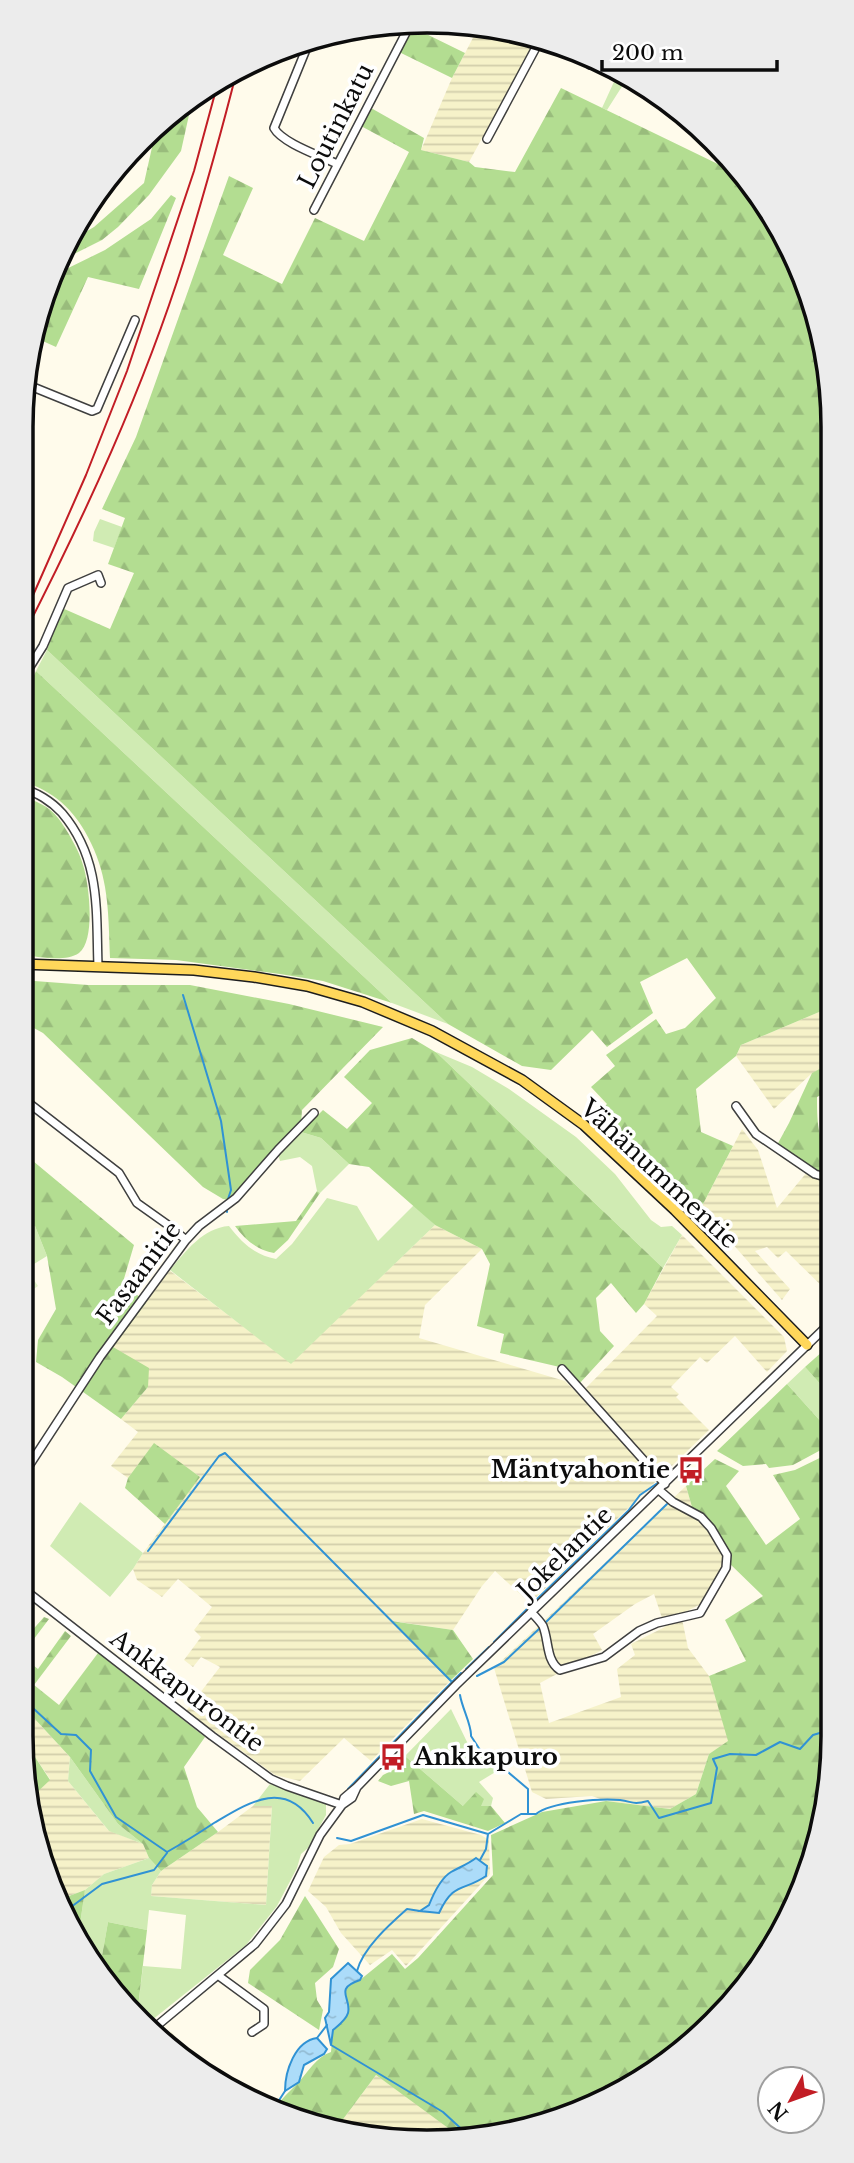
<svg xmlns="http://www.w3.org/2000/svg" width="854" height="2163" viewBox="0 0 854 2163" font-family="'Libre Baskerville',serif">
<defs>
<pattern id="farmland-rules" width="6" height="5" patternUnits="userSpaceOnUse" patternTransform="scale(1.75)"><rect width="6" height="5" fill="#f6f2c9"/><path d="M0 2.5h6" fill="none" stroke="#d2ceab"/></pattern>
<pattern id="forest-firs" width="22" height="20" patternUnits="userSpaceOnUse" patternTransform="scale(1.75)"><rect width="22" height="20" fill="#b3dd91"/><path d="M5 1l3.5 6h-7zM16 11l3.5 6h-7z" fill="#99bc7c"/></pattern>
<pattern id="water-ripples" width="26" height="14" patternUnits="userSpaceOnUse" patternTransform="scale(1.75)"><rect width="26" height="14" fill="#acdcf9"/><path d="M2 4q2-2 4 0t4 0M15 11q2-2 4 0t4 0" fill="none" stroke="#93bcd4"/></pattern>
</defs>
<rect width="100%" height="100%" fill="#fffbeb"/>
<path fill="url(#farmland-rules)" fill-rule="evenodd" d="M476 32 536 40 469 162 421 150 452 78Z
M831 1007V1063L811 1074 774 1109 736 1056 741 1045Z
M742 1129 758 1150 777 1208 808 1171 832 1181V1296L786 1251 778 1258 767 1247 755 1251 790 1289 782 1300 701 1208Z
M435 1225 482 1249 425 1305 419 1338 565 1381 579 1395 657 1316 644 1304 682 1235 784 1337 787 1351 767 1372 735 1336 707 1363 700 1357 671 1387 679 1394 676 1397 709 1430 530 1603 495 1571 482 1586 453 1630 393 1621 450 1681 371 1761 344 1738 300 1781 275 1775 186 1711 220 1667 201 1657 193 1667 184 1660 201 1637 194 1630 212 1607 178 1579 162 1597 137 1580 133 1569 143 1553 200 1477 154 1444 128 1478 111 1466 138 1432 121 1419 148 1387 112 1347 169 1270 291 1363Z
M686 1486 692 1507 701 1517 728 1562 701 1604 681 1614 688 1648 709 1676 729 1741 709 1754 696 1794 670 1809 606 1801 592 1796 546 1799 532 1792 494 1668ZM654 1594 665 1627 631 1644 635 1655 617 1669 621 1697 549 1723 540 1683 602 1650 593 1634 635 1604Z
M21 1704 70 1757 68 1781 108 1830 143 1844 149 1858 104 1874 85 1890 61 1899 43 1867 31 1798 50 1779 35 1757 27 1770 21 1736Z
M272 1805 266 1905 151 1896 152 1885 161 1871 218 1832 253 1806Z
M422 1819 481 1835 489 1840 490 1874 406 1966 392 1950 370 1965 341 1933 326 1907 308 1891 324 1857 339 1845 350 1844Z
M171 2032 207 2070 231 2090 224 2088 164 2038Z
M376 2075 458 2133 459 2136 374 2138 338 2126Z"/>
<path fill="#d0ebb3" d="M618 73 628 77 607 110 602 108Z
M100 519 122 527 114 548 93 541 94 532Z
M47 650 448 1024 392 1003 36 671Z
M436 1052 472 1067 509 1089 576 1137 615 1174 651 1220 661 1227 672 1226 682 1235 663 1268Z
M301 1132 321 1138 349 1164 320 1193 317 1191 312 1166 300 1157 280 1161 278 1154Z
M327 1198 357 1206 378 1241 414 1205 435 1225 291 1364 170 1270C186 1251 203 1228 229 1226 242 1243 255 1255 276 1259L292 1244Z
M35 1226 47 1256 21 1272V1231Z
M805 1367 832 1397V1434L787 1384Z
M80 1502 143 1553 133 1569 110 1597 50 1546Z
M451 1709 468 1744 497 1771 479 1782 493 1798 491 1806H463L405 1756Z
M70 1757 118 1824 143 1844 109 1831 68 1781Z
M270 1784 313 1797 326 1804V1815L308 1848 301 1854 297 1868 277 1906 246 1945 147 2024 137 2016 143 1966 181 1969 186 1915 149 1910 147 1930 108 1922 100 1967 79 1931 85 1890 104 1874 149 1858 161 1871 152 1885 151 1896 266 1905 272 1806H253Z"/>
<path fill="url(#forest-firs)" d="M412 27 465 53 452 78 399 52Z
M561 88 722 166 728 167 733 161 802 271 829 374 831 1007 741 1045 736 1056 696 1089 701 1132 733 1146 701 1208 685 1209 592 1119 607 1104 591 1087 615 1066 606 1055 656 1019 666 1034 685 1028 716 998 687 958 640 982 653 1013 607 1047 592 1030 551 1070 522 1066 448 1024 47 650 62 608 110 629 134 573 108 564 125 518 102 509 136 437 229 176 253 188 223 255 282 284 315 218 364 241 409 152 361 126 371 108 424 138 421 150 469 162 475 167 515 172Z
M191 106 181 151 149 195 118 227 102 240 64 259 77 237 94 227 144 183 155 134Z
M171 195 176 198 139 289 88 277 56 347 36 338 42 297 56 274 105 250 151 219Z
M36 671 392 1003 323 981 280 974 176 960 110 958C109 935 109 910 105 887 100 855 82 817 56 798 46 791 34 783 21 783V705Z
M21 797C35 800 49 806 58 818 66 828 80 852 83 865 89 883 96 940 79 953 64 963 38 956 21 955Z
M21 980 88 985H190L289 1004 383 1027 302 1110 301 1124 231 1200 223 1199 203 1187 43 1033 21 1021Z
M412 1038 437 1053 663 1268 644 1304 636 1313 611 1283 596 1298 600 1331 614 1346 579 1384 564 1368 500 1353 504 1334 477 1326 490 1264 482 1249 435 1225 369 1167 349 1164 321 1138 301 1132 323 1110 347 1129 372 1103 344 1077 370 1050Z
M831 1063V1090L817 1097C817 1118 817 1141 831 1157L832 1177 815 1172 777 1145 789 1123 812 1073Z
M21 1151 134 1245 123 1282 146 1303 113 1347 149 1368 148 1387 121 1419 62 1377 36 1362 38 1340 56 1309 47 1256 35 1226 21 1231Z
M317 1191 320 1193 288 1240 274 1253C257 1250 245 1240 235 1226L296 1221Z
M832 1343V1397L805 1367Z
M787 1384 832 1434V1444L793 1465 769 1468 766 1464 743 1466 717 1451Z
M154 1443 200 1477 165 1524 125 1488 128 1478Z
M832 1452 833 1736 812 1866 749 1983 652 2074 507 2134 459 2136 376 2075 338 2126 277 2106C283 2097 290 2091 297 2084 308 2072 316 2057 331 2052L333 2030 349 2006 344 1997 346 1990 352 1983 360 1980 392 1954 405 1969 418 1958 493 1875 491 1835 542 1812 606 1801 670 1809 696 1794 709 1754 728 1741 709 1676 746 1661 725 1620 763 1596 728 1562 701 1517 692 1507 686 1486 715 1459 739 1471 726 1486 766 1545 800 1519 773 1475 795 1470Z
M44 1617 49 1619 21 1656 38 1669 65 1631 71 1636 34 1685 59 1705 98 1653 205 1737 184 1767 197 1807 218 1832 161 1871 149 1858 143 1844 118 1824 70 1757 21 1704V1643Z
M391 1621 453 1630 473 1659 450 1681Z
M405 1756 463 1806 476 1792 484 1799 481 1806H491L505 1823 488 1831 424 1811 414 1814 409 1781 391 1786 378 1781 383 1775 395 1769Z
M35 1757 50 1780 31 1798 27 1770Z
M85 1890 79 1931 61 1899Z
M305 1896 339 1949 333 1967 315 1983 317 2000 323 2010 319 2030 248 1983 250 1970 280 1940Z
M108 1922 147 1930 137 2016 121 2003 100 1967Z"/>
<path fill="#e2f2c5" d="M27 1270 38 1286 21 1298V1274Z"/>
<path fill="url(#water-ripples)" stroke="#3092d4" stroke-width="2" d="M476 1858 487 1866 486 1876C463 1892 454 1881 439 1913L420 1911 429 1905C433 1895 441 1878 451 1872 460 1867 468 1864 476 1858Z
M348 1963 362 1976 360 1980C333 1989 352 1998 348 2013 346 2020 339 2025 333 2030L331 2045 325 2018 329 2012 331 1979Z
M317 2038 327 2049 324 2054 304 2065 299 2082 285 2091C285 2071 295 2041 317 2038Z"/>
<g fill="none" stroke-linecap="round" stroke-linejoin="round">
<path stroke="#3092d4" stroke-width="2" d="M183 995 221 1121 231 1190 228 1199
M227 1212V1211
M148 1551 219 1456 225 1453 452 1682 348 1789
M534 1602 628 1511 640 1495 659 1482
M546 1622 667 1504
M494 1642 529 1607
M466 1669 489 1647
M477 1676 504 1662 540 1628
M452 1682 461 1673
M460 1695C462 1708 472 1726 471 1736L484 1756 502 1767 528 1789V1814
M21 1697 61 1734 76 1735 91 1750 90 1771 116 1817 167 1852C183 1843 199 1833 214 1823 248 1803 285 1778 313 1823
M337 1838 351 1841 423 1815 488 1834
M480 1860 486 1849 488 1834 521 1814H536C551 1802 601 1798 620 1800 634 1802 632 1805 648 1801L659 1818 711 1803 717 1768 713 1759 730 1754 756 1755 780 1742 800 1749 813 1735 833 1729
M67 1910 102 1884 154 1870 167 1853
M357 1971C363 1948 389 1925 407 1909L420 1911
M317 2038 327 2025
M331 2045 443 2112 468 2135
M276 2105 285 2091"/>
<defs>
<path id="minor" d="M307 47 274 128C282 143 321 156 337 164
M590 65 591 59
M651 97 655 92
M487 139 540 40
M314 210 411 23
M28 385 92 411 97 409 135 320
M21 681 43 646 68 588 98 575 101 583
M21 789C36 791 52 802 62 813 101 859 96 910 98 966
M21 1097 119 1173 137 1203 168 1225 186 1240
M736 1106 756 1134 815 1174 832 1179
M562 1369 665 1484
M21 1478 100 1357 186 1240 199 1226 236 1198 278 1150 314 1113
M21 1587 212 1736 271 1779 287 1786 342 1805
M531 1612C535 1616 540 1621 543 1626 549 1641 546 1661 560 1670L604 1657 639 1631 657 1623 700 1613 726 1568 727 1555 711 1528 701 1517 673 1502 659 1490
M342 1805 352 1798 357 1787
M219 1976 264 2009V2024L252 2032
M153 2029 255 1944 286 1904 320 1835 342 1805 344 1798 357 1787 456 1685 832 1321"/>
<path id="major" d="M21 964 194 970 254 977 307 986 363 1002 432 1031 522 1080 584 1125 675 1210 807 1345"/>
</defs>
<use href="#minor" stroke="#3f3f3f" stroke-width="10"/>
<use href="#major" stroke="#1d1d1d" stroke-width="12"/>
<use href="#minor" stroke="#fff" stroke-width="7"/>
<use href="#major" stroke="#ffd75b" stroke-width="9"/>
<path stroke="#c21d25" stroke-width="2" d="M27 609 86 475 127 371 194 171 217 86
M23 636C85 515 143 390 184 260 203 197 221 134 237 70"/>
</g>
<defs>
<symbol id="bus-bare" viewBox="-9 -9 18 18"><path d="M-5-6H5V4H4V6H2V4H-2V6H-4V4H-5ZM-3.5-4V0h7V-4ZM-3.5 1.2v1.5H-2V1.2ZM2 1.2v1.5H3.5V1.2Z" fill="#c21d25" stroke="#fff" stroke-width="2.5" paint-order="stroke"/></symbol>
</defs>
<g fill-rule="evenodd">
<use href="#bus-bare" x="672" y="1451" width="38" height="38"/>
<use href="#bus-bare" x="374" y="1738" width="38" height="38"/>
</g>
<g text-anchor="middle" stroke-width="7" stroke-linejoin="round" paint-order="stroke">
<g font-size="24" fill="#0c0c0c" stroke="#fff">
<text transform="translate(336 126) rotate(-63)" y="8">Loutinkatu</text>
<text transform="translate(659 1174) rotate(43)" y="8">Vähänummentie</text>
<text transform="translate(139 1273) rotate(-53)" y="8">Fasaanitie</text>
<text transform="translate(565 1553) rotate(-44)" y="8">Jokelantie</text>
<text transform="translate(187 1691) rotate(37)" y="8">Ankkapurontie</text>
</g>
<g font-size="24" font-weight="bold" fill="#0c0c0c" stroke="#fff" text-anchor="end">
<text x="670" y="1478">Mäntyahontie</text>
<text x="414" y="1765" text-anchor="start">Ankkapuro</text>
</g>
</g>
<path d="M0 0H854V2163H0ZM427 33H427A394 394 0 0 1 821 427V1736A394 394 0 0 1 427 2130H427A394 394 0 0 1 33 1736V427A394 394 0 0 1 427 33Z" fill="#ececec" fill-rule="evenodd"/>
<path fill="none" stroke="#0c0c0c" stroke-width="3.5" d="M427 33H427A394 394 0 0 1 821 427V1736A394 394 0 0 1 427 2130H427A394 394 0 0 1 33 1736V427A394 394 0 0 1 427 33Z"/>
<g transform="translate(791 2100) rotate(229)"><circle r="33" fill="#ffffff" stroke="#9e9e9e" stroke-width="2"/>
<path d="M0-5L12 26L0 18L-12 26Z" fill="#c21d25"/>
<text y="-10" font-size="19" font-weight="bold" text-anchor="middle" fill="#0c0c0c">N</text>
</g>
<path d="M602 60v10h175v-10" fill="none" stroke="#0c0c0c" stroke-width="3.5"/>
<text x="612" y="60" font-size="21" fill="#0c0c0c" stroke="#ffffff" stroke-width="5" paint-order="stroke">200 m</text>
</svg>
